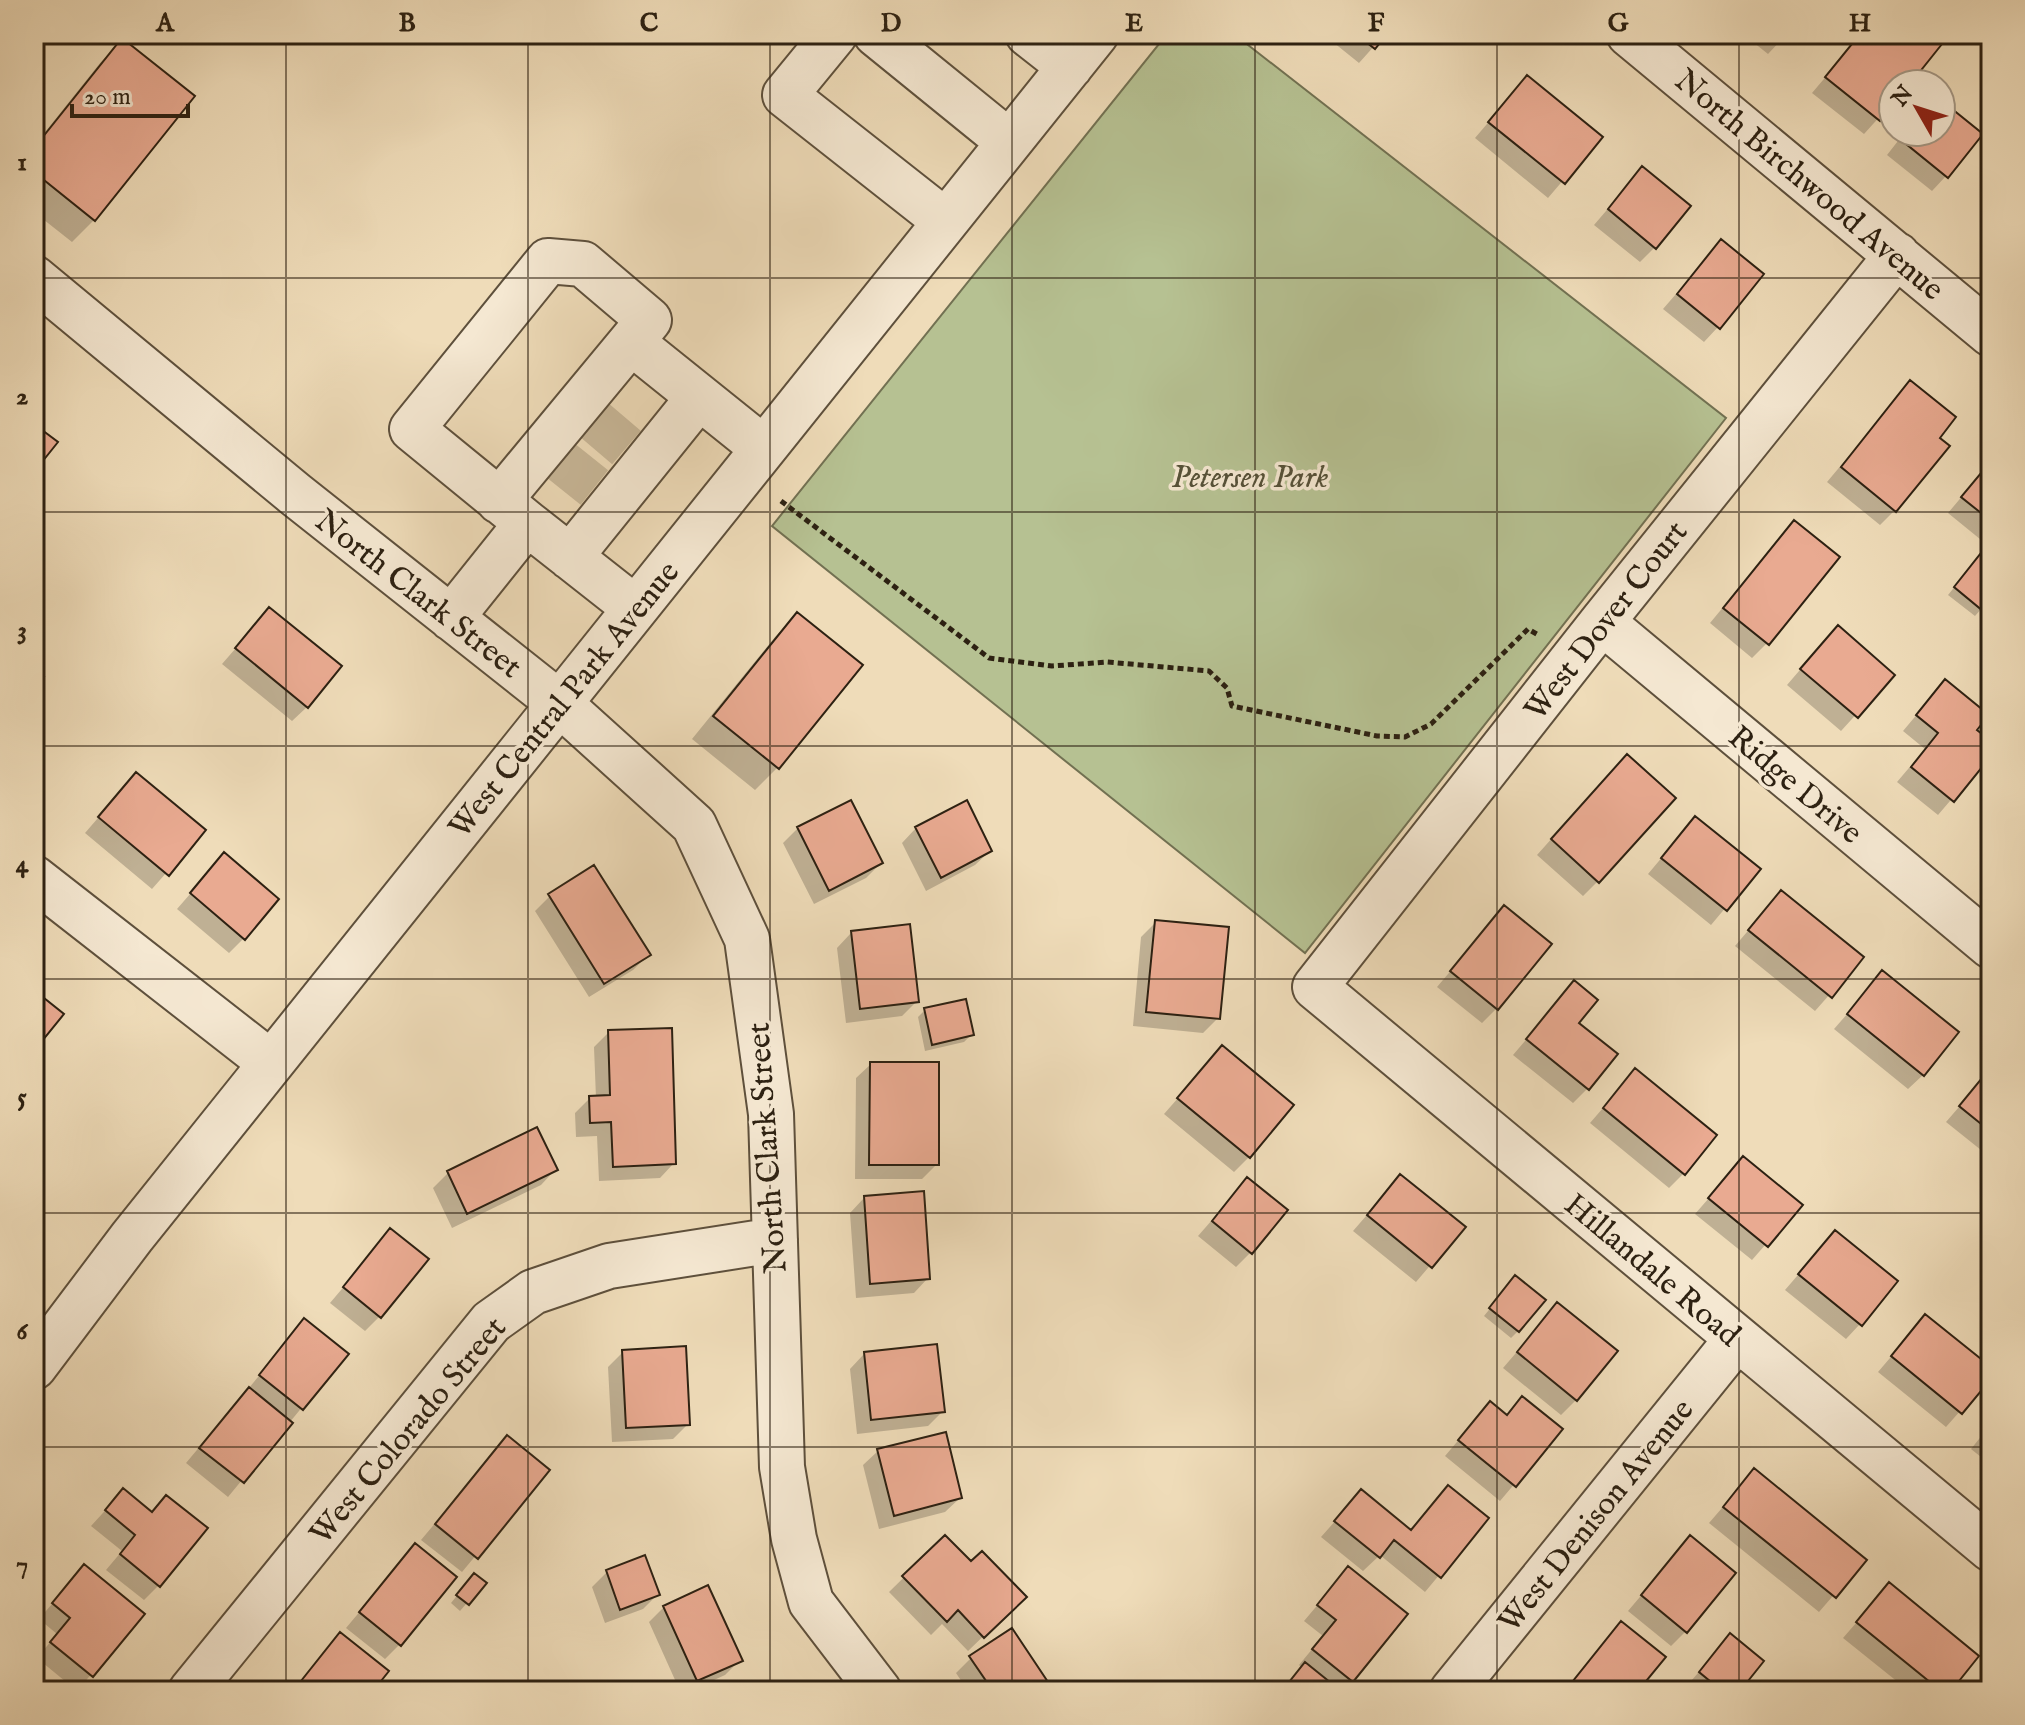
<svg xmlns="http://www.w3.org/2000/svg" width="2025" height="1725" viewBox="0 0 2025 1725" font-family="'IM FELL English',serif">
<rect width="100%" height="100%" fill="#efdcb9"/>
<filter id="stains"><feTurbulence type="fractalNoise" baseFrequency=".0025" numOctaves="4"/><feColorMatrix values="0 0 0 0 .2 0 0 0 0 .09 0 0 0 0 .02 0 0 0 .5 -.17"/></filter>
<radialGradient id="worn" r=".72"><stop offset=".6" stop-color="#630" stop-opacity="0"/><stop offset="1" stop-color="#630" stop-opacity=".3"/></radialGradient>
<path fill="#b6c192" stroke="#727152" stroke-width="2" d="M1167 34H1234L1726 418 1305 953 772 526Z"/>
<path fill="#0003" d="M1323 34H1385L1359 63Z
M1743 34H1787L1768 54Z
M1862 34H1871L1878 40 1883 34H1927L1907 84H1893V102L1864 134 1812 93Z
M122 41 94 220 72 242 34 212V146L100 63Z
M1527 77 1600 137 1548 198 1475 138Z
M1941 103 1946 176 1932 191 1887 155 1905 132H1941Z
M1642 169 1655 247 1640 262 1594 225Z
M1991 221V239L1982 232Z
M1721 242 1718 327 1704 342 1663 309Z
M1910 383 1937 438 1895 510 1880 525 1827 482Z
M1991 462V548L1948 513Z
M1794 522 1767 643 1752 658 1710 623Z
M1974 563 1991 564V598L1975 616 1948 595Z
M269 610 307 707 292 721 222 664Z
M797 614 860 665 777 768 755 790 692 739 775 637Z
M1823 643 1892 675 1841 731 1787 685Z
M1945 681 1974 730 1991 744V753L1938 815 1897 782 1925 749 1903 731Z
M1612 771 1598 881 1583 896 1537 855Z
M136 774 204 830 152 889 85 833Z
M1695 818 1758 869 1711 925 1648 874Z
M1991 825V848L1980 839Z
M798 828 881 863 866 878 814 904 783 843Z
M916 828 990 851 975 865 926 891 902 843Z
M224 855 244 938 229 953 177 909Z
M1781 892 1862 958 1815 1011 1735 946Z
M550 896 648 955 633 970 589 997 535 911Z
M1504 908 1497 1008 1482 1023 1437 987Z
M1156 922 1218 1018 1203 1033 1133 1026 1141 937Z
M851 933 917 1001 902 1016 846 1023 837 948Z
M1883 973 1923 1075 1908 1089 1834 1029Z
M1574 983 1576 1023 1588 1088 1573 1103 1513 1055Z
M925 1010 971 1035 964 1042 925 1051 918 1017Z
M609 1032 674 1163 660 1178 599 1181 597 1136 576 1137 575 1113 590 1098H596L594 1047Z
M1222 1048 1249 1157 1234 1172 1164 1114Z
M871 1064 937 1164 922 1179H855L856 1078Z
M1991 1070V1158L1946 1122Z
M1635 1071 1684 1173 1669 1188 1590 1123Z
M1743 1159 1800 1205 1752 1260 1695 1214Z
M555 1170 541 1185 452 1228 433 1188 448 1173Z
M1400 1177 1463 1227 1416 1282 1353 1231Z
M1247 1180 1251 1252 1236 1267 1198 1236Z
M864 1198 928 1278 914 1293 856 1298 850 1213Z
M391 1231 379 1317 365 1331 330 1303Z
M1835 1232 1860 1324 1846 1339 1785 1290Z
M1509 1285 1518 1331 1511 1338 1484 1316Z
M1557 1305 1576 1400 1561 1415 1503 1368Z
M1925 1317 1991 1370V1376L1946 1427 1878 1372Z
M305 1321 346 1354 228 1497 186 1463Z
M623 1352 688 1424 673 1439 612 1442 608 1367Z
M864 1354 943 1411 928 1426 857 1434 850 1369Z
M1522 1399 1560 1430 1500 1501 1445 1456 1490 1403 1506 1416Z
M1991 1424V1465L1971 1449Z
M507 1438 547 1470 462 1572 421 1540Z
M878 1451 960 1498 945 1512 879 1529 863 1465Z
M1754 1471 1864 1560 1819 1612 1709 1523Z
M1448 1487 1487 1518 1425 1592 1380 1555 1363 1571 1321 1537 1361 1492 1410 1531Z
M123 1491 151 1513 167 1497 158 1586 144 1600 106 1570 122 1551 91 1526Z
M945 1537 971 1564 1024 1597 968 1651 942 1624 931 1635 889 1592Z
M1690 1538 1686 1631 1671 1646 1628 1611Z
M415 1546 400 1644 385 1659 346 1628Z
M84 1567 142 1614 77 1691 37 1658 57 1634 39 1619Z
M1348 1569 1405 1615 1342 1691H1281L1302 1668 1299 1665 1323 1636 1304 1621Z
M607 1572 658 1594 643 1609 605 1623 592 1587Z
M468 1582 484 1583 460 1611 451 1603Z
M1889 1585 1948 1691H1909L1843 1638Z
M664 1607 740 1660 725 1675 690 1691H680L649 1622Z
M341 1635 370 1691H292L326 1650Z
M1730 1636 1737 1691H1689L1685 1688Z
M971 1658 1052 1691H968L956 1673Z"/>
<path fill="#e9aa91" stroke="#2d2112" stroke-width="2" d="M1356 34H1387L1375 49Z
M1860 34H1874L1880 39 1884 34H1930L1942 44 1910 84H1893V105L1880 121 1825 77Z
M122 38 195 96 95 221 34 172V148Z
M1527 75 1603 137 1565 184 1488 122Z
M1941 100 1983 134 1948 178 1900 139 1906 132H1941Z
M1642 166 1691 206 1656 249 1608 209Z
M1721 239 1764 274 1720 329 1677 294Z
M1910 380 1956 417 1940 438 1950 446 1896 512 1841 467Z
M34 424 58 442 34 472Z
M1991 461V521L1961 497Z
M1794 520 1840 557 1769 645 1723 608Z
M1981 553 1991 561V602L1983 611 1954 587Z
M269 607 342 666 308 708 235 648Z
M797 612 863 665 779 769 713 716Z
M1838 625 1895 675 1858 718 1800 669Z
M34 669 44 677 34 690Z
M1945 679 1989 715 1977 730 1991 741V756L1954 802 1911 767 1938 733 1916 715Z
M1627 754 1676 798 1599 883 1551 839Z
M136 772 206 830 169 876 98 817Z
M851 800 883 863 829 891 797 827Z
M967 800 992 851 941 878 915 827Z
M1695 816 1761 869 1727 911 1661 858Z
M224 852 279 899 245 940 190 893Z
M594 865 651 955 604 984 548 894Z
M1781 890 1864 957 1832 998 1748 930Z
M1504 905 1552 944 1498 1010 1450 971Z
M1155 920 1229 927 1220 1019 1146 1012Z
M910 924 919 1002 860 1009 851 931Z
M1882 970 1959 1032 1924 1076 1847 1014Z
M1574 980 1598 1000 1579 1023 1618 1054 1589 1090 1526 1039Z
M34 990 64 1014 34 1051Z
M966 999 974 1035 932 1045 924 1008Z
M672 1028 676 1164 613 1167 611 1122 590 1123 589 1096 610 1095 608 1030Z
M1222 1045 1294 1105 1250 1158 1177 1098Z
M870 1062H939V1165H869Z
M1991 1067V1132L1959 1106Z
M1635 1068 1717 1135 1685 1175 1603 1108Z
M537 1127 558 1170 467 1214 447 1171Z
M1743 1156 1803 1205 1768 1247 1708 1198Z
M1400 1174 1466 1227 1432 1268 1367 1215Z
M1247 1177 1288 1210 1252 1254 1212 1221Z
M924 1191 930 1279 870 1284 864 1196Z
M390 1228 429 1259 381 1318 343 1287Z
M1835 1230 1898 1281 1862 1326 1798 1274Z
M1515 1275 1546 1300 1519 1332 1489 1308Z
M1557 1302 1618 1351 1577 1401 1517 1352Z
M1925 1314 1991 1367V1379L1962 1414 1891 1356Z
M304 1318 349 1354 303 1410 259 1375Z
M937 1344 945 1412 871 1420 864 1352Z
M686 1346 690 1425 626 1428 622 1350Z
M249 1387 293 1423 244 1483 199 1448Z
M1522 1396 1563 1429 1516 1487 1458 1440 1490 1401 1507 1415Z
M946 1432 962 1498 894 1516 877 1449Z
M507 1435 550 1470 478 1559 435 1524Z
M1754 1468 1867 1560 1836 1598 1723 1507Z
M1448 1485 1489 1518 1441 1578 1394 1540 1380 1558 1334 1521 1361 1489 1411 1530Z
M123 1488 152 1512 166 1495 208 1528 160 1587 120 1554 135 1535 105 1510Z
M945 1535 971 1561 982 1551 1027 1597 984 1638 958 1610 947 1622 902 1576Z
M1690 1535 1736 1573 1687 1633 1641 1595Z
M415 1543 457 1577 401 1646 359 1612Z
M645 1555 660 1595 620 1610 606 1570Z
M84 1564 145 1614 93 1677 50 1642 70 1618 52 1603Z
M1348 1566 1408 1614 1353 1682 1312 1649 1336 1620 1317 1605Z
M474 1573 487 1583 469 1605 456 1595Z
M1889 1582 1979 1656 1951 1691H1941L1856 1622Z
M708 1585 743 1661 697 1681 663 1606Z
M1621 1621 1666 1657 1638 1691H1565Z
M1012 1628 1054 1691H993L969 1656Z
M340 1632 389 1671 373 1691H303L297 1686Z
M1730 1633 1764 1661 1740 1691H1722L1699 1672Z
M1305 1662 1341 1691H1282Z"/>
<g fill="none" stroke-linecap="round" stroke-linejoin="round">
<path stroke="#c8b798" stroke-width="44" stroke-dasharray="44 22" stroke-linecap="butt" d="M593 419 627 448
M560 460 595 488"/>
<defs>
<path id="minor" d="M835 34 785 95 945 221
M876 34 1009 142
M1028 34 1070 67
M1629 34 1991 334
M1897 255 1602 622 1315 987 1991 1549
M34 278 295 494 559 703 694 825 747 939 771 1114 782 1467 794 1539 811 1602 879 1691
M631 342 763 448
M499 501 649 320 583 264 548 261 412 429 527 523
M570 557 699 397
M451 618 527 523 635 608
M1602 622 1991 946
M34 878 271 1063
M34 1367 132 1237 1096 34
M191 1691 491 1322 533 1292 609 1266 775 1240
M1452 1691 1737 1339"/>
</defs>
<use href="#minor" stroke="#5e503c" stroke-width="48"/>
<path stroke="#2d2112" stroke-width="5" stroke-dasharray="6 4" stroke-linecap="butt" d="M781 501 989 658 1052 666 1107 662 1209 671 1227 688 1232 706 1377 736 1405 737 1431 724 1528 629 1540 636"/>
<use href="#minor" stroke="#f5e8d2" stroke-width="44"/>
</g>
<path fill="none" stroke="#2d2112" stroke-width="2" stroke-opacity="0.55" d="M286 34V1691M528 34V1691M770 34V1691M1012 34V1691M1255 34V1691M1497 34V1691M1739 34V1691M34 278H1991M34 512H1991M34 746H1991M34 979H1991M34 1213H1991M34 1447H1991"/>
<g text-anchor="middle" stroke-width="7" stroke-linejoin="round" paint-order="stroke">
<g font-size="32" fill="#2d2112" stroke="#f5e8d2">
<text transform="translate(1810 184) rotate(40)" y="11">North Birchwood Avenue</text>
<text transform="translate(419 593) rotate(38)" y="11">North Clark Street</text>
<text transform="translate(1605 620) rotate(-52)" y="11">West Dover Court</text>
<text transform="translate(563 699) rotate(-51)" y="11">West Central Park Avenue</text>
<text transform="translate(1796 784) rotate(40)" y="11">Ridge Drive</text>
<text transform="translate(766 1148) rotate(-94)" y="11">North Clark Street</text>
<text transform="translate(1653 1269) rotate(40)" y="11">Hillandale Road</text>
<text transform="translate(407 1430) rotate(-50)" y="11">West Colorado Street</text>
<text transform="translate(1595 1515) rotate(-51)" y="11">West Denison Avenue</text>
</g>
<g font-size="32" font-style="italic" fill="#565138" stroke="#f5e8d2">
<text x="1250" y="487">Petersen Park</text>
</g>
</g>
<rect width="2025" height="1725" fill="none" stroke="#efdcb9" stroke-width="88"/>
<g transform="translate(1917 108) rotate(309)"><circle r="38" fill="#f5e8d2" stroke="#a59885" stroke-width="2"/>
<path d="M0-6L14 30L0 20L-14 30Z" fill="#8f2418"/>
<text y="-12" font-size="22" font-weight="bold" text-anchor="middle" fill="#2d2112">N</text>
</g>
<path d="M72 104v12h116v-12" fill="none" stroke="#2d2112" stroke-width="4"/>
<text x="84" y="104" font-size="24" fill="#2d2112" stroke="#f5e8d2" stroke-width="6" paint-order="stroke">20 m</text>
<rect x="44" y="44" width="1937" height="1637" fill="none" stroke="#2d2112" stroke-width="3"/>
<g font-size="26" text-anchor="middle" font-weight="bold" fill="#2d2112">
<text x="165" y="31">A</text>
<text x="407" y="31">B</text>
<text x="649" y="31">C</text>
<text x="891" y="31">D</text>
<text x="1134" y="31">E</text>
<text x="1376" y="31">F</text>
<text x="1618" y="31">G</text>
<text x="1860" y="31">H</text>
<text x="22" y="170">1</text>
<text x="22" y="404">2</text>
<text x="22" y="638">3</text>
<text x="22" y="872">4</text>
<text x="22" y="1105">5</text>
<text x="22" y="1339">6</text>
<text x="22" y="1573">7</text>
</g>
<rect width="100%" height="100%" filter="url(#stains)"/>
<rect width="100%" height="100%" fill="url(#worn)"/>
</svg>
